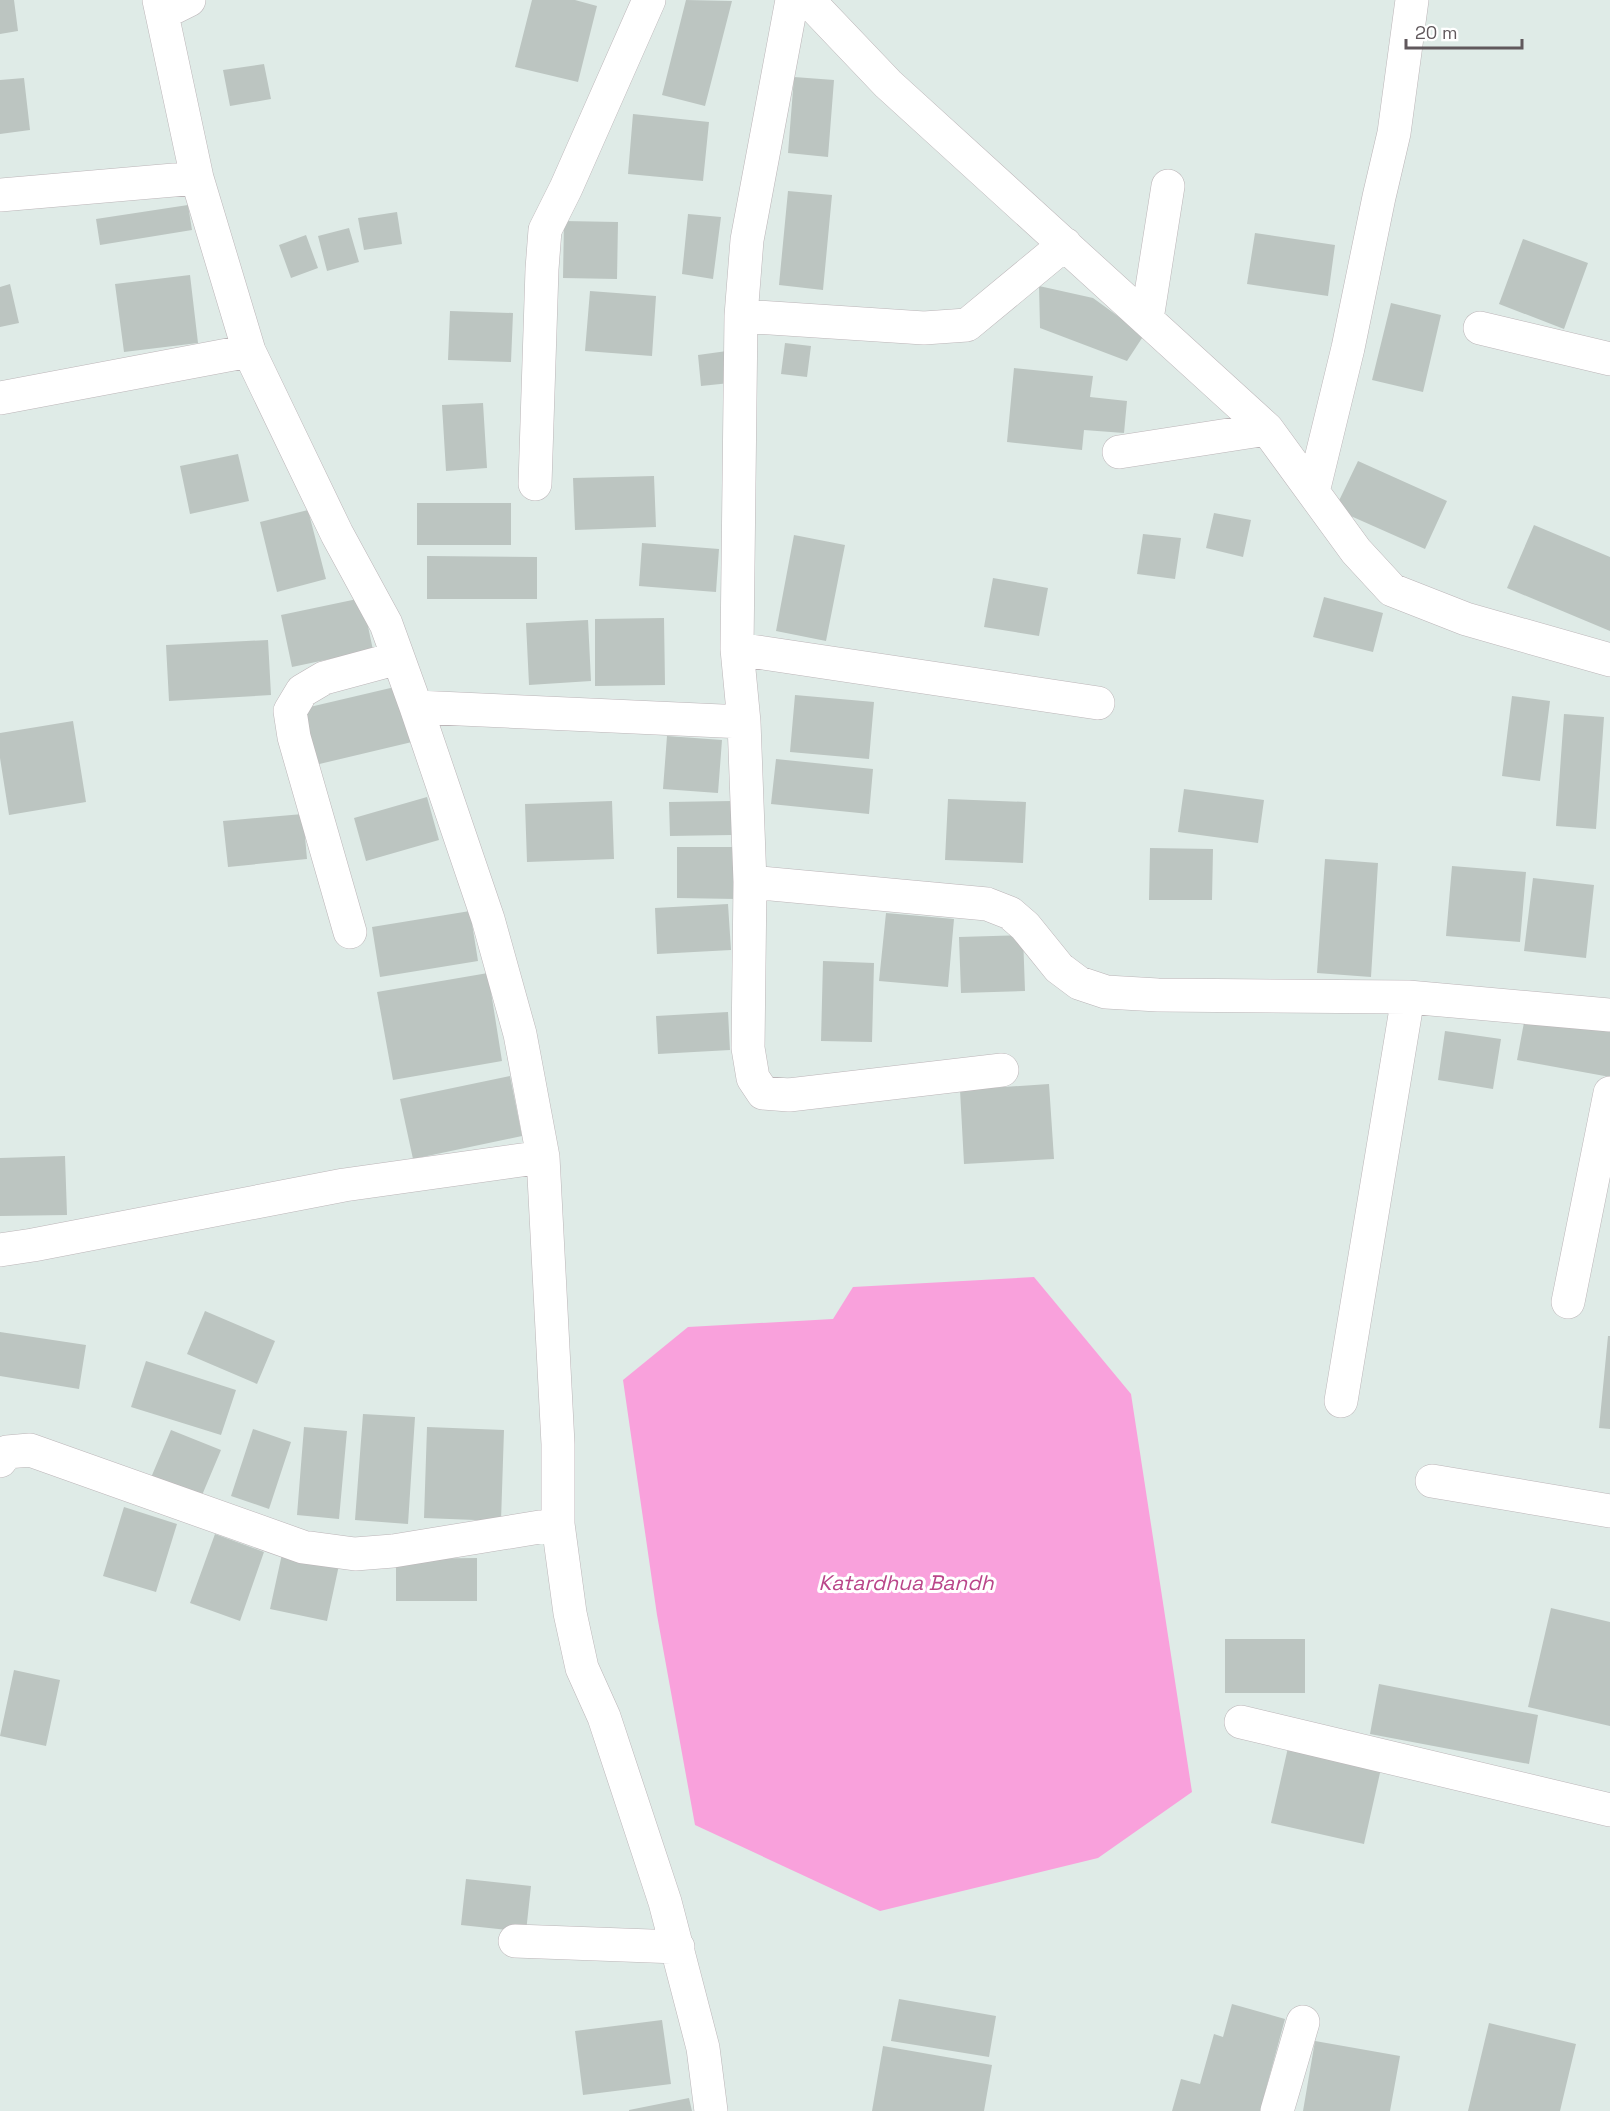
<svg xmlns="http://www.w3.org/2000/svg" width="1610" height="2111" viewBox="0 0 1610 2111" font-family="'Space Grotesk',sans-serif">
<rect width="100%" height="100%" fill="#dfebe7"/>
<path fill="#f9a1dc" d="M1034 1277 1131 1394 1192 1792 1098 1858 880 1911 695 1825 657 1615 623 1380 688 1327 833 1319 853 1287Z"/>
<path fill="#bcc5c1" d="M0 0H14L18 31 0 34Z
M532 0H575L597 6 578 82 515 67Z
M686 0 732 1 705 106 662 95Z
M264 64 271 99 230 106 223 70Z
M794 77 834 80 828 157 788 153Z
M24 78 30 130 0 134V80Z
M633 114 709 122 703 181 628 174Z
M788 191 832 195 823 290 779 285Z
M188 205 192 230 100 245 96 219Z
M397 212 402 244 364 250 358 218Z
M688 214 721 217 713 279 682 274Z
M564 221 618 222 617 279 563 278Z
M349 228 359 262 327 271 318 236Z
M1255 233 1335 245 1328 296 1247 284Z
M306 235 318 268 291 278 279 245Z
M1523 239 1588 263 1564 329 1499 304Z
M190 275 198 343 124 352 115 284Z
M10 284 19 323 0 327V287Z
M1039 286 1093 298 1144 335 1127 361 1040 328Z
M590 291 656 296 652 356 585 351Z
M1391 303 1441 315 1423 392 1372 380Z
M450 311 513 313 511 362 448 360Z
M785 343 811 346 807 377 781 374Z
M727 351 730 383 701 386 698 355Z
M1014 368 1093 376 1090 397 1127 401 1124 433 1084 430 1082 450 1007 442Z
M483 403 487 468 446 471 442 405Z
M238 454 249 501 190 514 180 466Z
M1358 461 1447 501 1425 549 1335 509Z
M654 476 656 527 575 530 573 478Z
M417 503H511V545H417Z
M308 510 326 579 277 592 260 522Z
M1214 513 1251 520 1243 557 1206 548Z
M1534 525 1610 557V631L1507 588Z
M1143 534 1181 538 1175 579 1137 574Z
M794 535 845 545 826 641 776 631Z
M642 543 719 549 716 592 639 586Z
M427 556 537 557V599H427Z
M993 578 1048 588 1039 636 984 627Z
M1324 597 1383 613 1373 652 1313 637Z
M362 598 373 650 292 667 281 615Z
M664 618 665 685 595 686V619Z
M588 620 591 681 529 685 526 623Z
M268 640 271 695 169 701 166 645Z
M399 686 412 742 311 766 297 710Z
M795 695 874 702 869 759 790 752Z
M1512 696 1550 701 1540 781 1502 776Z
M1564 714 1604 717 1596 829 1556 826Z
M73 721 86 802 9 815 0 758V733Z
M667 736 722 740 718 793 663 789Z
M776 759 873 769 869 814 771 804Z
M1184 789 1264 800 1258 843 1178 832Z
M427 797 439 840 366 861 354 818Z
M948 799 1026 802 1023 863 945 860Z
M612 801 614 859 527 862 525 804Z
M732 801V835L670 836 669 802Z
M303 814 307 859 228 867 223 821Z
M677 847H736V899L677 898Z
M1150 848 1213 849 1212 900H1149Z
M1325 859 1378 863 1371 977 1317 973Z
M1452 866 1526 872 1520 942 1446 936Z
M1533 878 1594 885 1586 958 1524 951Z
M728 904 731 950 657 954 655 908Z
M470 911 478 961 380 977 372 927Z
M886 913 954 919 948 987 879 981Z
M1023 935 1025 991 961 993 959 937Z
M823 961 874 963 872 1042 821 1041Z
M488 973 502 1061 393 1080 377 992Z
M728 1012 730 1050 658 1054 656 1016Z
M1525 1017 1610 1032V1077L1517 1060Z
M1445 1031 1501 1039 1493 1089 1438 1080Z
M510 1076 522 1136 413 1159 400 1099Z
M1049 1084 1054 1159 964 1164 960 1090Z
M65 1156 67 1215 0 1216V1158Z
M205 1311 275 1341 257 1384 187 1354Z
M0 1332 86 1345 79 1389 0 1376Z
M1608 1336H1610V1429L1599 1428Z
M146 1361 236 1390 221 1435 131 1407Z
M363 1414 415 1417 408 1524 355 1520Z
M304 1427 347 1431 339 1519 297 1515Z
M427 1427 504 1430 501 1521 424 1518Z
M253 1429 291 1442 269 1509 231 1496Z
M171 1430 221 1450 200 1500 150 1480Z
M124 1507 177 1524 156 1592 103 1576Z
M215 1534 264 1552 240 1621 190 1603Z
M282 1554 339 1565 327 1621 270 1609Z
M477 1558V1601H396V1559Z
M1551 1608 1610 1622V1726L1528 1707Z
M1225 1639H1305V1693H1225Z
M14 1670 60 1680 46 1746 0 1736Z
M1379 1684 1538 1715 1529 1764 1370 1734Z
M1289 1743 1382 1764 1364 1844 1271 1823Z
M466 1879 531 1886 526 1932 461 1925Z
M899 1999 996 2016 989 2057 891 2041Z
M1232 2004 1285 2019 1260 2111H1172L1181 2079 1200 2084 1214 2034 1223 2037Z
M662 2020 671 2084 583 2095 575 2031Z
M1489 2023 1576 2044 1560 2111H1468Z
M1315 2041 1400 2056 1390 2111H1303Z
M883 2046 992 2065 984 2111H872Z
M689 2098 692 2111H629V2110Z"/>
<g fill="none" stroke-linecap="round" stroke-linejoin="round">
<defs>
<path id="minor" d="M159 0 197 178 249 351 337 534 386 624 416 707 488 919 520 1034 543 1157 558 1444V1524L570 1613 582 1668 604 1717 665 1902 703 2048 711 2111
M792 0 747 240 741 316 737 649 744 722 750 882 748 1048 753 1078 763 1093 789 1095 1002 1070
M808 0 888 84 1267 429 1356 551 1392 590 1466 619 1610 660
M163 13 189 0
M0 195 197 178
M741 316 924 328 967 325 1065 244
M1147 319 1168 186
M1480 328 1610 359
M0 398 249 351
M1119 452 1267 429
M535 484 542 269 545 230 566 188 649 0
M1313 492 1348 348 1379 197 1394 133 1412 0
M737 649 1098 703
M416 707 744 722
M750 882 987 904 1010 913 1025 926 1059 968 1079 983 1106 992 1158 995 1408 997 1610 1015
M350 932 294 737 290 711 302 691 324 678 398 658
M0 1250 33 1245 344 1185 543 1157
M1568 1302 1610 1093
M1341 1401 1408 997
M0 1461 7 1452 30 1450 303 1547 355 1554 393 1551 558 1524
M1432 1481 1610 1511
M1241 1722 1610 1810
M515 1941 678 1947
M1277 2111 1303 2022"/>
</defs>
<use href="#minor" stroke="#bcb5b8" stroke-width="34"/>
<use href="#minor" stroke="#fff" stroke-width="33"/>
</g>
<g text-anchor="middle" stroke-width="6" stroke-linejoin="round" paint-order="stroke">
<g font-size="21" font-style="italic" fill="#ba468a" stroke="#fff">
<text x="906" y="1590">Katardhua Bandh</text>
</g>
</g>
<path d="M1406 39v9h116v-9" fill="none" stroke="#60585c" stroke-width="3"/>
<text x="1415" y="39" font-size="18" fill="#60585c" stroke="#ffffff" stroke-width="4.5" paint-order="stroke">20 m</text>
</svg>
